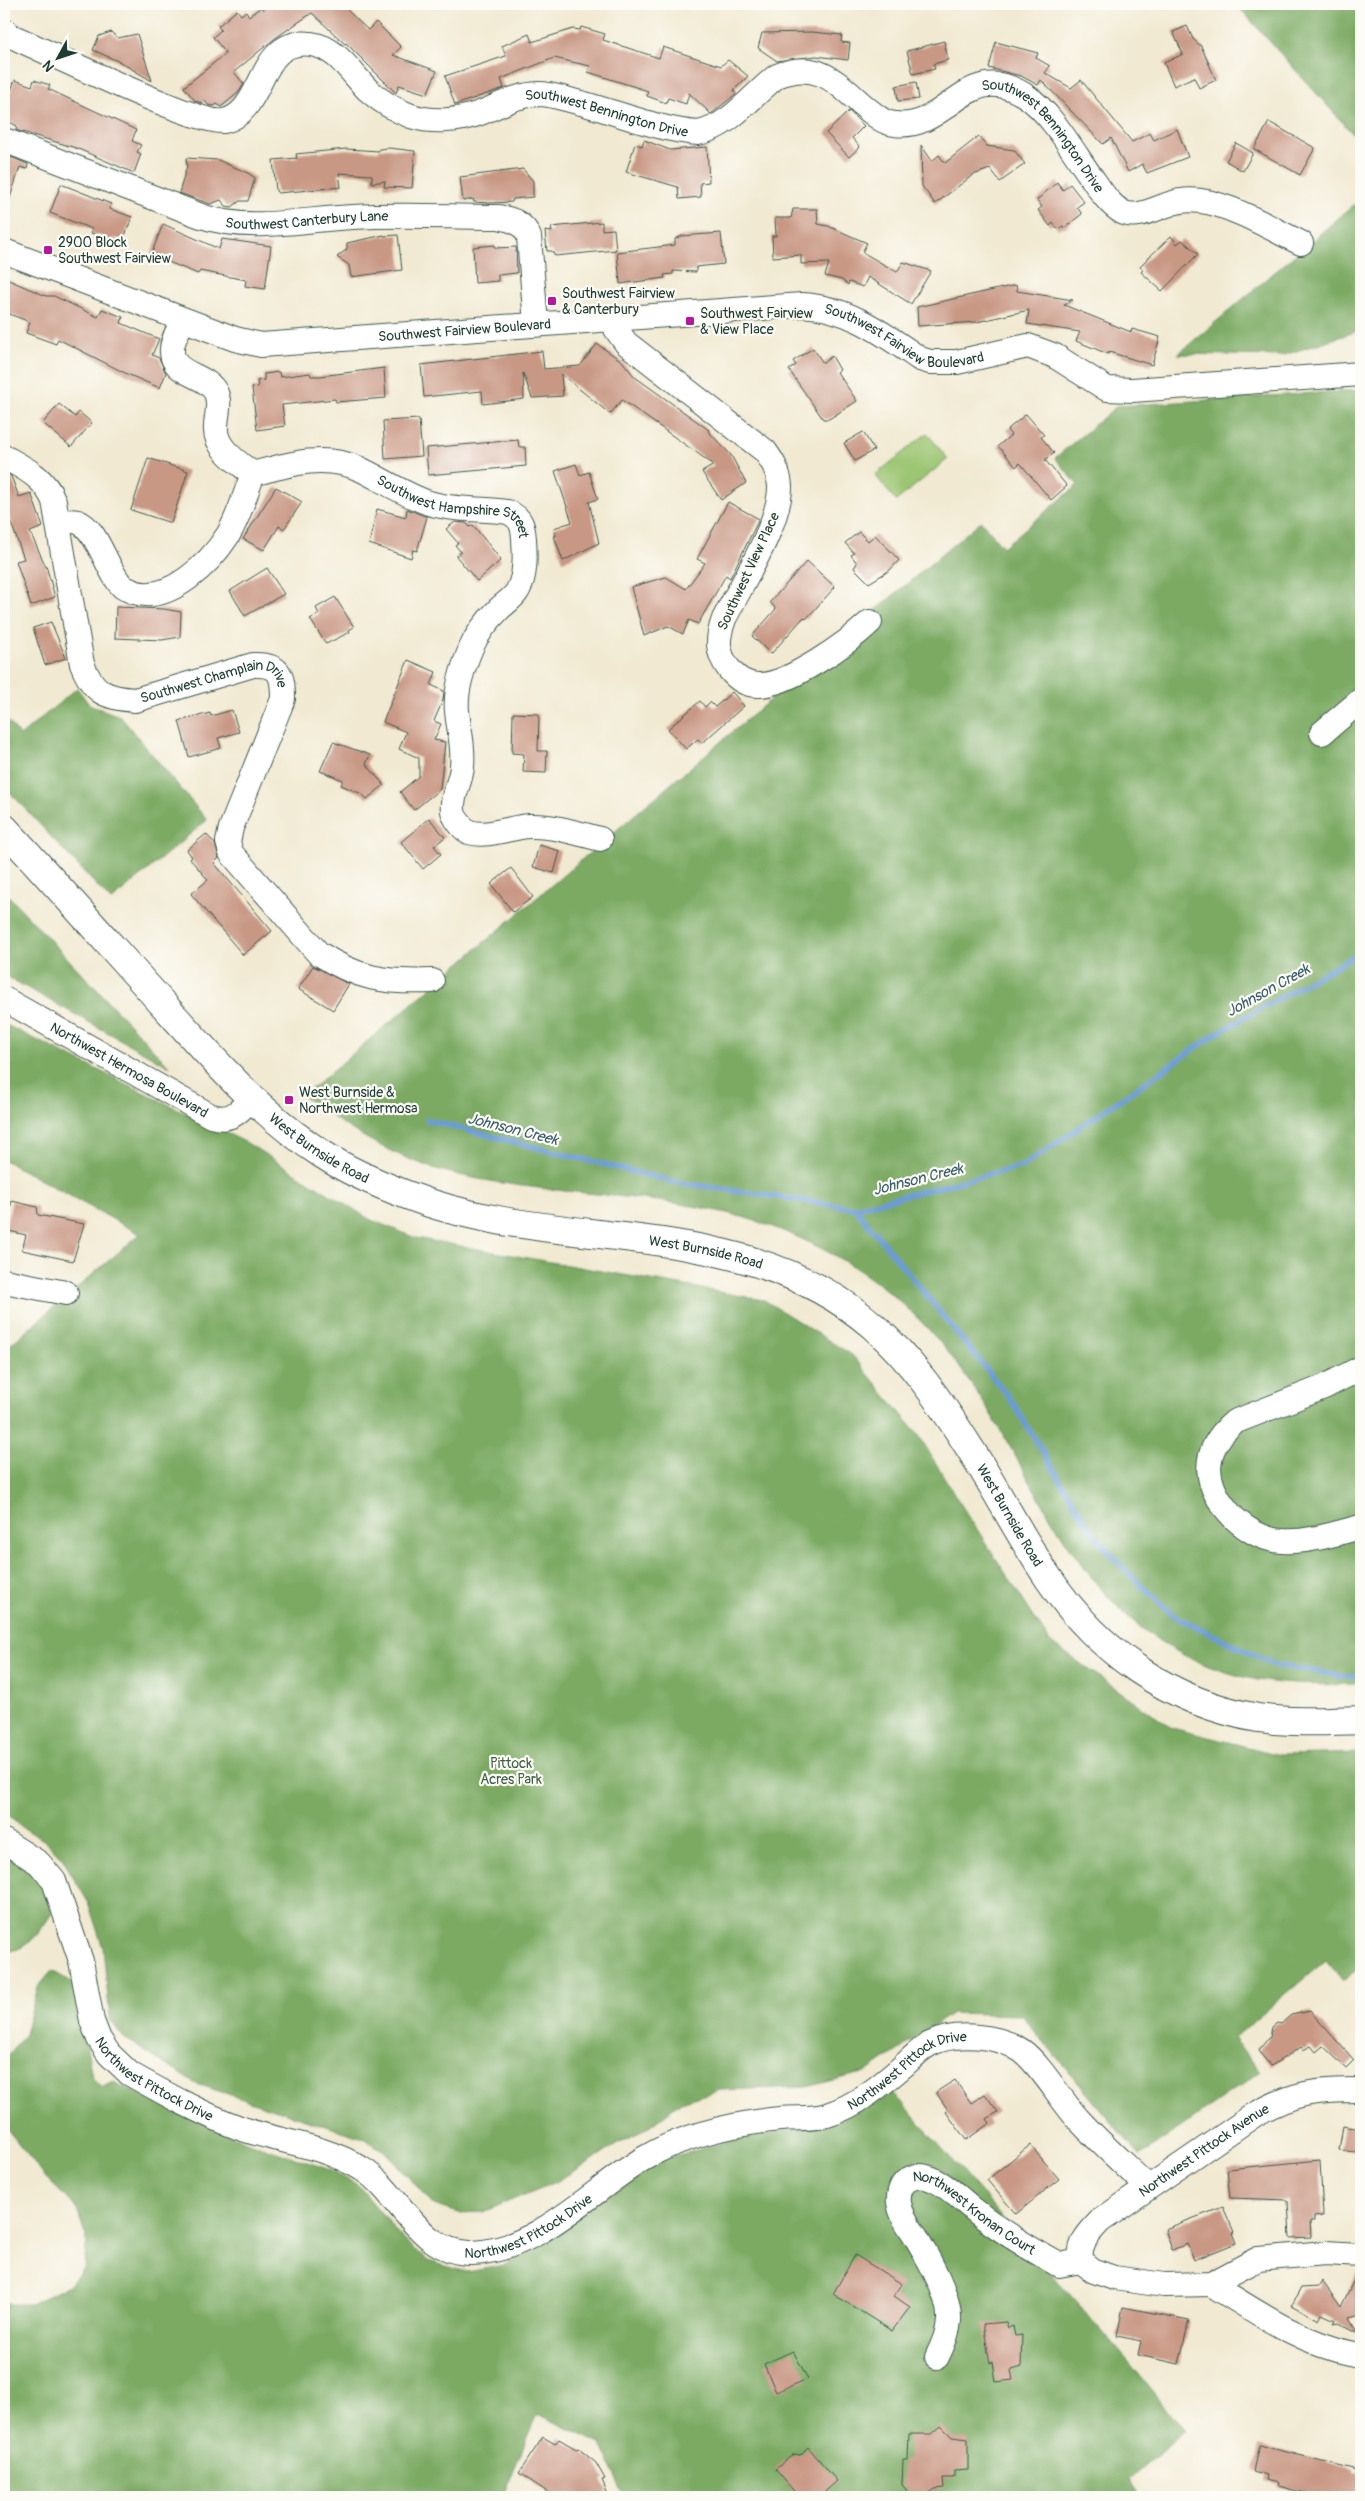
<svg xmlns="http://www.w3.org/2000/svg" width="1365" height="2501" viewBox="0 0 1365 2501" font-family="Pangolin,sans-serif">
<rect width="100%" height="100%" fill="#fdfcf7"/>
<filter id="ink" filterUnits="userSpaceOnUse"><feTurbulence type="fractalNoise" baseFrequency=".02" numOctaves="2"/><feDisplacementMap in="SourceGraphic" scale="10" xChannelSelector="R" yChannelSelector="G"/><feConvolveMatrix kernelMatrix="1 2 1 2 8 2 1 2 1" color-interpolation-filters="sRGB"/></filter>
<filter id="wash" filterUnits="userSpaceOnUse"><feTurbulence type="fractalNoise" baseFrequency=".0096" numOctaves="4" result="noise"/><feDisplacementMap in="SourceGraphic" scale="20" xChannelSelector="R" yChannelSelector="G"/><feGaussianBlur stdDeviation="1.12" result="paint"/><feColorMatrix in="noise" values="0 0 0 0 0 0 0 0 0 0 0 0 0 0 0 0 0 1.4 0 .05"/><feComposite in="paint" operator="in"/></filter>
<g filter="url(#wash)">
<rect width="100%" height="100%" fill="#f1e9d1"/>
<path fill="#9bc572" stroke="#5d8153" d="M927 433 948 459 896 501 875 475Z"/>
<path fill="#7caa64" stroke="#4e744c" d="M1236 4H1361V143Z
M1361 199V330L1281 356 1178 354Z
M1361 390V1684C1327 1685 1293 1686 1258 1680 1081 1646 1050 1490 958 1365 933 1331 901 1299 866 1275 820 1244 768 1221 713 1210 627 1192 537 1194 451 1173 396 1159 348 1130 303 1096L981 521 1003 547 1078 485 1055 458 1117 406Z
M77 688 88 703 95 707 120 716 207 820 111 901 4 786V716L20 736Z
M4 891 170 1067 4 975Z
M4 1024 247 1143 371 1220 416 1238 764 1300 852 1355 918 1434 958 1500 1050 1642 1172 1728 1280 1755 1361 1753V1966L1343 1981 1326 1960 1234 2038 1260 2072 1140 2156 1021 2015 952 2013 867 2072 806 2087 720 2090 681 2102 644 2131 621 2142 556 2182 483 2212 458 2213 434 2205 384 2151 363 2138 194 2083 124 2038 110 2020 103 1948 88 1902 62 1858 45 1841 22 1827 4 1811V1350L140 1234 4 1160Z
M4 1851C37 1871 46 1873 52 1913 38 1935 30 1948 4 1953Z
M52 1971 77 1985 92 2078 103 2087 113 2082 243 2141 325 2168 358 2185 400 2236 428 2261 467 2272 505 2265 660 2160 734 2140 825 2124 892 2091 1128 2361 1185 2431 1130 2479 1141 2497H625L601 2444 538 2414 502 2497H4V2304H30L69 2286 84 2267 87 2240 76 2207 45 2177 4 2125V2061L25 2034 38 1987Z"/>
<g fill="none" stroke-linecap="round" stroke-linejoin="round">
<path stroke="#6c9cd5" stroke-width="5.5" d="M427 1120 674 1182 855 1208 1023 1166 1216 1034 1361 952
M855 1208 1009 1397 1092 1532 1124 1569 1174 1616 1275 1665 1343 1676H1361"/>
</g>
<g id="blocks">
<path fill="#c99885" d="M272 4H341L368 30 376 22 401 47 393 55 437 71 427 94 399 85 396 93 346 43 345 44 312 13 274 39 234 72 244 84 238 93 221 107 217 104 214 106 208 105 205 101 202 103 195 101 184 87 225 54V52L213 37 221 30 218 26 237 10 241 15 246 11 249 16 261 7 263 10Z
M1187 26 1193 39 1201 46 1216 80 1199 88 1194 77 1174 86 1164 63 1183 54 1173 32Z
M581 27 605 34 603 40 659 58 663 47 721 66 728 60 748 76 734 90 736 94 711 114 689 93 686 104 668 98 666 103 647 96 648 91 588 72 590 66 554 58 501 79 504 88 455 105 445 76 506 56 502 46 529 34 532 42 573 29 580 30Z
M111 32 118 38 137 34 152 81 120 62 93 50 99 36Z
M812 32 842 35 841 42 850 43 848 60 816 56 777 61 758 48 762 33Z
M944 41 948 60 933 64 935 69 913 74 907 51Z
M996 42 1038 53 1036 58 1050 66 1045 73 1071 88 1081 80 1132 142 1150 133 1154 140 1177 129 1188 157 1147 173 1142 164 1128 172 1111 138 1103 144 1041 80 1038 85 1021 76 989 68Z
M15 80 32 86 34 80 50 85 48 89 136 130 132 141 141 145 137 152 141 154 134 173 76 148 16 130 17 126 4 119V108Z
M916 82 919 99 898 101 896 86Z
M849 111 864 126 852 138 860 147 849 157 826 133Z
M1269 122 1315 148 1300 175 1254 149Z
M979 136 987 146 1014 150 1025 164 1000 182 990 169 973 175 935 204 922 186 921 145 932 161 939 155 945 163Z
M644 140 670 150 707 147 709 182 700 183 701 197 679 199 678 187 626 172 635 144 642 146Z
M1236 143 1253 153 1243 171 1226 161Z
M389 148 415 151 412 188 384 187 385 181 372 183V175L339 173 341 187 278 193 276 191 273 160 297 158 296 154 346 149 379 151V149Z
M8 156 28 164 27 169 20 167 7 207 4 206V157Z
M186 158 218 160 248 173 255 178 248 201H240L232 207 226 206 221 200 210 204 179 193 187 166Z
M523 169 533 181V197L513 199 512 202 489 203 474 202 473 199 463 201 460 177Z
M1057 182 1063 190 1070 184 1084 202 1077 207 1082 214 1064 228 1063 226 1058 229 1053 223 1050 226 1038 210 1042 207 1037 200Z
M61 184 111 204 110 209 132 217 123 241 115 238 113 241 91 233 92 229 50 213Z
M793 209H817L818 224 828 226 867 243 862 252 897 272 903 262 931 271 911 304 868 277 863 287 849 282 848 285 842 280 825 276 829 263 801 264V255L773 257 772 236H776L775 218H791Z
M602 222V230L614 229 616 250 555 256 552 251H547L545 231 552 232 551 227Z
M163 224 219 249 222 239 271 246 265 289 245 286 246 280 200 271 198 274 151 255Z
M721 233 724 264 696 267V272L673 271V274L664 275 665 278 620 284 617 252 675 245V239L682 236Z
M384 235V236L398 235 402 270 351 277 349 265 337 257 347 249V243Z
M1171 236 1177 244 1182 240 1198 254 1162 291 1141 272 1143 270 1140 266Z
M495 245V248L516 247 517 273 498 275V281L475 283 473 247Z
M4 278 46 296H54L98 317 102 309 123 317 121 323 159 339 152 355 159 358 166 373 160 388 127 374 58 339 56 344 26 333 30 322 4 312Z
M1016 285 1017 291 1073 300 1064 305 1131 332 1132 329 1160 337 1152 365 1109 352 1108 354 1076 341 1080 332 1027 324 1029 310 977 322 918 326 917 307Z
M597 344 622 361 635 377 709 430 708 431 731 455 746 483 721 500 702 472 714 465 622 400 610 414 561 374 563 396 532 398 523 373 524 399 483 404 482 391 424 397 421 365 542 351 544 369 580 366Z
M813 348 823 363 832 356 840 370 837 372 857 401 829 419H823L789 370 796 365 793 361Z
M384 368 386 398 336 402 335 399 282 405 285 426 257 430 252 388 258 387 257 381 264 380V374L279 372 280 377 310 373 311 376H320Z
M59 404 75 417 79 412 92 423 71 447 43 423Z
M1026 414 1044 435 1041 437 1054 453 1045 460 1067 486 1051 500 1020 463 1016 467 998 446 1011 435 1007 430Z
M419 419 422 456 385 459 383 421Z
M863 432 874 450 855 461 844 443Z
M518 440 519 447H525L526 466 428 475 426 448Z
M148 458 188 471 171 523 131 510Z
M576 464 580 475 589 472 598 499 589 502 599 543 563 561 554 536H556L554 528 572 522 555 471Z
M4 472 11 476 19 497 31 493 43 527 30 532 47 569 55 597 31 606 16 561 24 559 4 503Z
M276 487 302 502 284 529 279 526 264 550 243 539Z
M728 502 759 519 730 578 726 575 698 624 689 620 683 634 668 626 644 636 631 587 666 577 686 589 705 563 697 559Z
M377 509 406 517 407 509 427 517 417 551 413 550 411 558 369 544Z
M455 522 466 523 470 527 473 525 501 560 477 581 456 556 461 552 455 545 458 543 446 529Z
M859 532 868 541 875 535 899 560 890 570 869 583 854 568 857 563 851 555 854 553 845 543Z
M807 561 835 587 806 619 804 617 771 654 752 636 776 609 770 602Z
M267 568 284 594 245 616 230 591Z
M335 597 354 627 349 630 350 632 326 644 310 619 319 614 316 608Z
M116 607 164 609 181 612 180 637 162 640 115 638Z
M51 622 66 658 45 665 33 628Z
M408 660 436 672 431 685 444 691 443 700 434 721 441 724 434 740 445 742 440 789 414 810 400 792 419 776V758L399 749 406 732 383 722Z
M732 692 744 706 702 743 698 739 686 749 668 729 700 701 705 707 710 702 715 707Z
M232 710 239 732 218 738 221 748 189 757 179 721 210 713 211 716Z
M513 713 539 714 538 751H547L546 773 523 772 524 754 512 753Z
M333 742 370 755 366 764 384 785 367 799 362 794 341 785 343 780 320 771Z
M429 818 445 837 434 846 441 854 423 869 401 842Z
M206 834 215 844 219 858 214 863 272 931 243 955 191 894 208 880 190 859 192 857 187 850Z
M539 845 560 851 554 873 533 867Z
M511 868 533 897 513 912 491 884Z
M313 966 349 984 333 1010 298 989Z
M12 1201 37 1207 38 1215 84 1224 73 1261 22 1250 26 1235 4 1230Z
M1310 2011 1354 2060 1346 2068 1323 2046 1316 2052 1311 2046 1303 2050 1301 2047 1271 2066 1258 2051 1270 2036 1272 2027 1277 2023 1281 2024 1291 2015Z
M955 2080 971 2103 985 2094 998 2112 987 2119 990 2123 966 2140 946 2112 948 2110 936 2092Z
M1343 2126 1361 2129V2153L1339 2150Z
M1030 2145 1059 2179 1016 2214 987 2180Z
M1320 2160 1323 2216 1314 2217V2221H1310L1311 2237 1290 2238 1288 2200 1230 2198 1227 2169Z
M1223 2207 1234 2232 1232 2233 1236 2243 1194 2260 1187 2244 1172 2250 1165 2229Z
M855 2255 902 2284 894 2296 910 2307 892 2331 833 2294Z
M1359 2269H1361V2315L1349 2318 1359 2333 1338 2322 1333 2323 1335 2320 1322 2314 1319 2320 1292 2305 1301 2288 1319 2287 1322 2281 1341 2307Z
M1123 2307 1189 2320 1179 2364 1138 2355 1141 2341 1117 2336Z
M1006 2322 1008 2328 1013 2326 1015 2336 1022 2335 1021 2367 1011 2370 1013 2380 996 2382 993 2362 990 2363 983 2324Z
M793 2351 808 2379 776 2392 764 2364Z
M941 2426 952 2437 968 2439V2470L954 2471V2478H943L944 2488 935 2489 924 2497H913L902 2485 903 2460H908L909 2434H932Z
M543 2437 555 2444 559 2439 576 2449 578 2448 596 2463 605 2479 602 2480 607 2492 596 2497H555L519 2473Z
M1259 2445 1354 2469V2472L1361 2473V2497H1321L1278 2486 1279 2483 1266 2480 1267 2475 1253 2471Z
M808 2447 837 2481 819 2497H799L775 2469 794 2454 800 2455Z"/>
</g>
</g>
<g filter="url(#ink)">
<use href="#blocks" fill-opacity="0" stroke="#3e574c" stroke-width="1"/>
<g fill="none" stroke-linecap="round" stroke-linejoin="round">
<defs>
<g id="minor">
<path id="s1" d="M4 30 11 36C44 50 199 126 224 121 266 112 257 36 311 44 336 47 352 74 368 90 380 101 395 110 411 116 433 123 459 121 480 113 502 105 514 95 539 94 553 94 567 100 581 103 618 113 660 130 698 133 730 127 752 95 777 76 818 59 837 83 866 108 875 115 883 123 895 124 948 131 966 57 1026 96 1053 114 1075 155 1094 181 1102 193 1110 205 1122 212 1139 221 1164 203 1181 201 1218 195 1267 227 1301 243"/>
<path id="s2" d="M4 140 201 216C251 233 302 219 353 217 402 214 451 217 499 217 513 220 524 223 529 237L536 324"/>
<path id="s3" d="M4 251 235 339 261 345 802 305C848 307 884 334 920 359L930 362H957L1028 346 1055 356 1107 389 1132 390 1361 374"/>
<path d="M183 320C179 329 172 340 172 349 170 376 207 373 216 393 221 405 216 416 216 427 214 448 239 463 253 474"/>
<path d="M614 320 616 329 626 343 765 451C773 462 779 472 780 486 781 522 741 585 724 619 717 638 716 652 729 669 736 678 746 685 758 685 788 686 849 642 870 622"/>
<path id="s4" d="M4 457C26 469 44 477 54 501L82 664C93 692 105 698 135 700L253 665C280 664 283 674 283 699L231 828 228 842 231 853 318 953C358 979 385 983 432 981"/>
<path id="s5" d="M59 522C65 522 73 520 78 522 98 529 107 572 123 587 126 589 130 590 134 592 169 604 210 563 228 535 239 517 245 494 253 474 289 464 324 453 360 469 383 480 405 495 429 503 455 511 482 508 508 512 521 518 523 525 524 539 525 555 526 575 518 590 514 598 505 603 499 609 488 620 477 634 471 648 463 667 455 691 457 711 459 733 464 744 462 767 461 781 451 797 453 811 454 818 463 829 469 832 487 838 511 827 529 826 553 825 577 833 600 839"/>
<path d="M1322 733 1361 700"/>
<path id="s6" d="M4 999 211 1116C231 1122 239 1112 252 1098"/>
<path d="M4 1281 66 1293"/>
<path d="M1361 1368 1324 1387 1234 1422C1198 1453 1204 1487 1234 1518 1247 1530 1264 1540 1282 1541 1308 1543 1336 1533 1361 1527"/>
<path id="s7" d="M4 1841 39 1863 54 1881 81 1961 92 2021 99 2039 109 2054 130 2074C164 2093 200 2113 237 2127 277 2142 325 2145 362 2169 401 2193 418 2254 472 2253 538 2251 591 2190 643 2159 684 2134 733 2124 780 2119 795 2117 813 2120 827 2115 856 2106 880 2086 902 2067 911 2059 920 2049 930 2044 955 2031 999 2035 1022 2051 1042 2066 1061 2101 1079 2120 1101 2144 1125 2165 1148 2187"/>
<path id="s8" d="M1081 2261C1078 2243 1089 2233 1100 2221L1254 2115C1294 2092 1316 2090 1361 2090"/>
<path d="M1081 2261 1094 2271 1114 2278 1164 2285 1211 2284 1258 2259 1325 2253 1361 2255"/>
<path d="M1211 2284C1256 2312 1301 2343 1354 2354"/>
<path id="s9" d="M937 2357C942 2347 948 2333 949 2321 951 2297 928 2258 916 2237 909 2226 901 2216 899 2203 898 2196 900 2187 905 2182 926 2163 957 2196 973 2209 1000 2231 1029 2248 1059 2265L1081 2261"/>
</g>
<g id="major">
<path id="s10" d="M4 828C61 889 116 952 171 1013 217 1064 264 1117 322 1154 348 1171 378 1184 407 1195 559 1255 740 1211 873 1326 912 1360 941 1403 969 1447 997 1490 1020 1537 1049 1579 1098 1652 1171 1703 1258 1718 1292 1723 1327 1721 1361 1720"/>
</g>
</defs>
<use href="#minor" stroke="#3e574c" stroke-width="26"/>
<use href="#major" stroke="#3e574c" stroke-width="30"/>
<use href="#minor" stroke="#fff" stroke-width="24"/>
<use href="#major" stroke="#fff" stroke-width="28"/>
</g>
</g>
<g fill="#b5179e" stroke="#fdfcf7" stroke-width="2">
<rect x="43" y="245" width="10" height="10" rx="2.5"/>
<rect x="547" y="296" width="10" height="10" rx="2.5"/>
<rect x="685" y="316" width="10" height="10" rx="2.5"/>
<rect x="284" y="1095" width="10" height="10" rx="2.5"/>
</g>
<g text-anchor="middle" stroke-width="4.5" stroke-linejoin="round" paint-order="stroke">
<g font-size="14" fill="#1f3d34" stroke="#fdfcf7">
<text dy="5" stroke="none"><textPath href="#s1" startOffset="692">Southwest Bennington Drive</textPath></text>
<text dy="5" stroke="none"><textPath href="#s1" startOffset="1201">Southwest Bennington Drive</textPath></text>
<text dy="5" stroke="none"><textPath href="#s2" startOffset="318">Southwest Canterbury Lane</textPath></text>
<text dy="5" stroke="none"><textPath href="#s3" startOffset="478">Southwest Fairview Boulevard</textPath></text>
<text dy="5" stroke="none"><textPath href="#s3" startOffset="926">Southwest Fairview Boulevard</textPath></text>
<text dy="5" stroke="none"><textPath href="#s5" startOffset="509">Southwest Hampshire Street</textPath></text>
<text transform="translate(748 571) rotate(-65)" y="5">Southwest View Place</text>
<text dy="5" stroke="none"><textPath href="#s4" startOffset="389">Southwest Champlain Drive</textPath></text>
<text dy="5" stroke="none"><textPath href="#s6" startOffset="144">Northwest Hermosa Boulevard</textPath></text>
<text dy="5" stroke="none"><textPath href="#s10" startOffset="451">West Burnside Road</textPath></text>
<text dy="5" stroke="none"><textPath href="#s10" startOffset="856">West Burnside Road</textPath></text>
<text dy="5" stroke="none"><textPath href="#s10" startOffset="1276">West Burnside Road</textPath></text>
<text dy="5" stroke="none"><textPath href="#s7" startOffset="1154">Northwest Pittock Drive</textPath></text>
<text dy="5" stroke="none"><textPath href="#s7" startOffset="299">Northwest Pittock Drive</textPath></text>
<text dy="5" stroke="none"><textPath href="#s8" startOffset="172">Northwest Pittock Avenue</textPath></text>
<text dy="5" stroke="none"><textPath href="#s9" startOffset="272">Northwest Kronan Court</textPath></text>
<text dy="5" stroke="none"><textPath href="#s7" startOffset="734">Northwest Pittock Drive</textPath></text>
</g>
<g font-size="14" fill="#1f3d34" stroke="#fdfcf7" text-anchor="start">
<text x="58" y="247">2900 Block<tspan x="58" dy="16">Southwest Fairview</tspan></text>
<text x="562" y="298">Southwest Fairview<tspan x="562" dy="16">&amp; Canterbury</tspan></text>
<text x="700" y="318">Southwest Fairview<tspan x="700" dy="16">&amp; View Place</tspan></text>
<text x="299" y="1097">West Burnside &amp;<tspan x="299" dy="16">Northwest Hermosa</tspan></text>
</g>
<g font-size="14" fill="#3e5f44" stroke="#fdfcf7">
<text x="511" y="1768">Pittock<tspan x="511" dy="16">Acres Park</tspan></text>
</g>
<g font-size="15" font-style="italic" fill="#3a5e6c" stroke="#fdfcf7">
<text transform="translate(1268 990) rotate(-29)" y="5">Johnson Creek</text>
<text transform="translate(513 1129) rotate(14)" y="5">Johnson Creek</text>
<text transform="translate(918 1179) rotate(-14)" y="5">Johnson Creek</text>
</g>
</g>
<rect width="1365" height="2501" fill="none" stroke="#fdfcf7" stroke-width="20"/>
<g transform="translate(58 58) rotate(230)" stroke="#fdfcf7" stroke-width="4" paint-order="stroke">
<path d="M0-4L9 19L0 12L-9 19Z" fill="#1f3d34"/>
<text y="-8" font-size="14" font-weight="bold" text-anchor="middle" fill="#1f3d34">N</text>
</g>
</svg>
